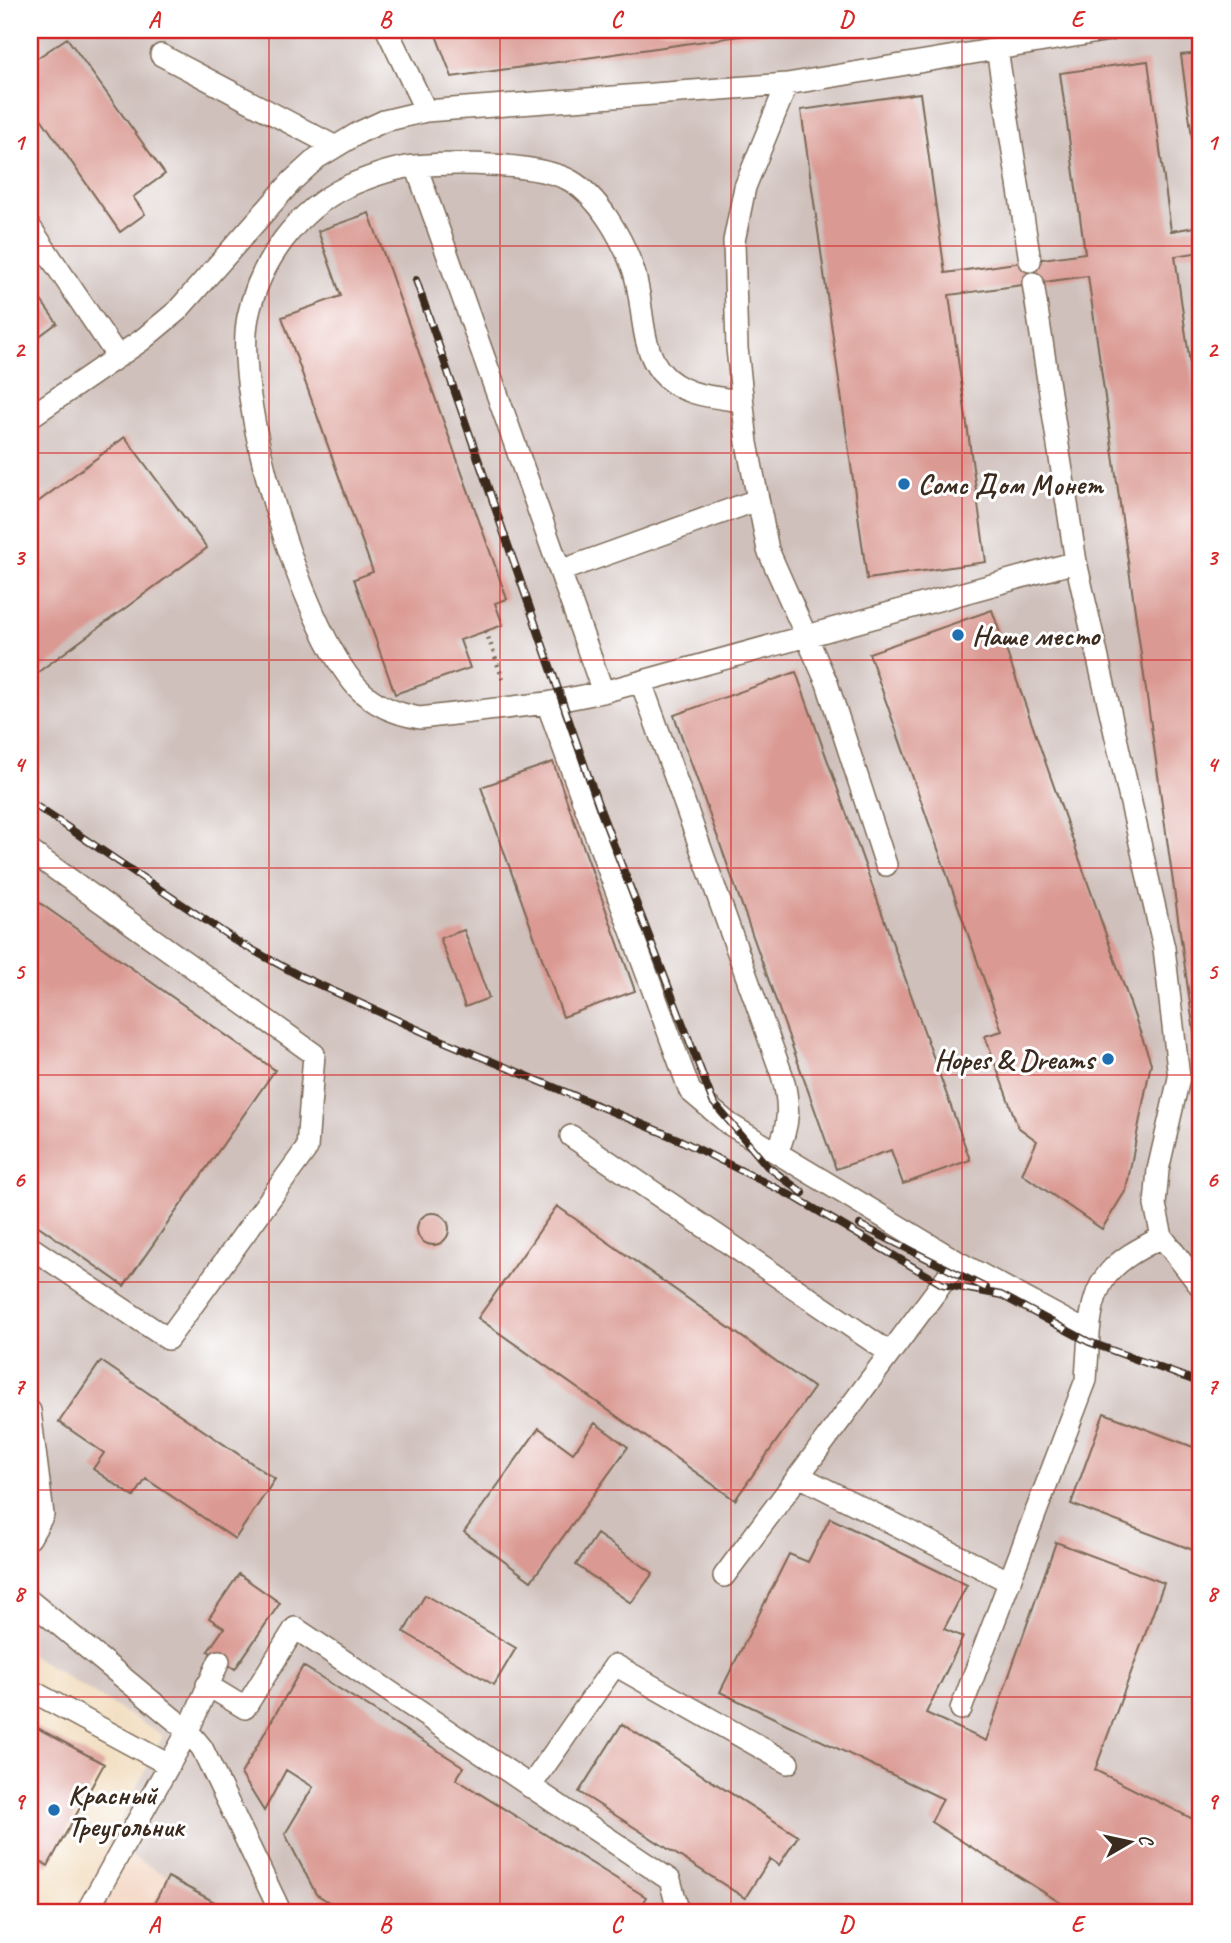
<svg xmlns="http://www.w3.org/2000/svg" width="1231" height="1943" viewBox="0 0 1231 1943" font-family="Caveat,sans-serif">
<rect width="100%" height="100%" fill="#fff"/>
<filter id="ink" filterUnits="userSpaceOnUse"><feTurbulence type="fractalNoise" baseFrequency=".0143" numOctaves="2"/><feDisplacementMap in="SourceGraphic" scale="14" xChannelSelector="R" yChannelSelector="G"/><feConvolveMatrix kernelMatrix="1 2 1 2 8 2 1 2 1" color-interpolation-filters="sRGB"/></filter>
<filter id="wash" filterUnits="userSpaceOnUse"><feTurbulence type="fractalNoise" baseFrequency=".00686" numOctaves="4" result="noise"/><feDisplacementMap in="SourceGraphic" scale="28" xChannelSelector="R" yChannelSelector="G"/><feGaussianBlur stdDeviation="1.57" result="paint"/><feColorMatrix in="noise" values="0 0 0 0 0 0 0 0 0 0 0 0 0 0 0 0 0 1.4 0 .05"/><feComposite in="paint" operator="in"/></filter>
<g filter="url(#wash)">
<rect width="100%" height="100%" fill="#f1dbbb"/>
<path fill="#f3d4bf" d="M108 1844 235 1913H73Z"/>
<path fill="#cfc0bb" d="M30 30H1201V1913H235L108 1844 163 1736 30 1654Z"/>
<g id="blocks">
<path fill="#da9992" d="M434 30H775V31L452 77Z
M67 38 165 174 133 197 145 214 120 232 31 104 35 102 30 95V63Z
M1201 53V197H1200L1181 55Z
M1148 61 1171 231 1201 226V252L1175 256 1201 444 1200 1075 1088 276 949 295 986 562 867 579 801 110 920 93 945 273 1085 253 1060 73Z
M369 213 507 599 495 603 503 625 460 640 470 668 395 694 354 579 373 572 282 317 341 296 318 231Z
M30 285 57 323 30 343Z
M125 437 207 548 30 678V508Z
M992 610 1151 1063 1126 1190 1102 1229 1022 1174 1037 1141 1018 1127 985 1036 1002 1031 869 653Z
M796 672 970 1160 903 1184 891 1150 836 1169 674 715Z
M553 762 635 991 563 1017 481 787Z
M30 896 275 1070 124 1286 30 1220Z
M464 930 489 998 465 1007 440 938Z
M557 1206 814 1388 735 1500 478 1318Z
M417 1229a16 16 0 1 1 32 0a16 16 0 1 1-32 0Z
M101 1361 275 1479 235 1539 146 1479 134 1497 93 1469 104 1453 59 1422Z
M1104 1413 1201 1450V1553L1071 1504Z
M595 1423 628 1447 531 1581 464 1532 539 1428 573 1453Z
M830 1518 967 1585 944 1629 963 1637 926 1713 986 1741 1056 1542 1164 1583 1095 1770 1201 1823V1913H1077L931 1822 943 1799 720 1692 789 1554 808 1562Z
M597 1534 653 1573 631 1603 576 1565Z
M239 1574 280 1603 235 1669 208 1651 224 1628 209 1618Z
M425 1595 516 1648 494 1685 404 1632Z
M303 1666 464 1767 456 1779 646 1897 636 1913H347L316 1894 285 1834 313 1787 286 1770 264 1811 241 1774Z
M30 1724 104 1764 48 1866 30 1856Z
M622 1724 798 1836 779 1865 770 1859 745 1898 579 1792Z
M168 1877 235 1913H149Z"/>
</g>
</g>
<g filter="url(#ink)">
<use href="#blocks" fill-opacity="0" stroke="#7b6855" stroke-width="2"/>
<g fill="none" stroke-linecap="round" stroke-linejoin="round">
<defs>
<path id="service" d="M387 30 426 111
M997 49 1110 30
M161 55 334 146
M787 84 745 187 734 241 737 348 747 443 768 550 827 683 886 865
M416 166 603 692
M30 227 118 357
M1033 283 1076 562 1164 948 1179 1078 1158 1170 1155 1205 1162 1237 1201 1287
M742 401C714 397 681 396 661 372 638 344 645 299 632 266 621 237 599 197 571 181 539 163 454 162 415 166 392 168 369 177 348 186 297 210 259 263 248 317 232 398 302 628 358 688 375 706 396 714 420 718L547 703 603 692 1076 562
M30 417 142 340 177 311 292 181 317 158 360 132 384 121 426 111 787 84 997 49 1030 261
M560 571 757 500
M641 682 782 1075C790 1104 790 1125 777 1152
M547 703 690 1091 729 1124 958 1262 1089 1333C1094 1275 1113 1262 1162 1237
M30 851 314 1054 307 1148 168 1339 30 1247
M571 1136 890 1353
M30 1411 43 1515 30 1538
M799 1476 1010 1582
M724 1576 958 1262
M30 1601 188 1731 86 1913
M219 1661 188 1731 202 1748 281 1913
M207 1685 245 1708 295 1628 670 1880 678 1910
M30 1690 169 1765
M961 1709 1086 1380 1089 1333
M530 1787 615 1665 788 1763"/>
</defs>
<use href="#service" stroke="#7b6855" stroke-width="24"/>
<path stroke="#7b6855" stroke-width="4.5" stroke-dasharray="2 5" stroke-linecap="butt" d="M486 631 503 680"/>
<use href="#service" stroke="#fff" stroke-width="21"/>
<defs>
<path id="rail" d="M416 280 599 807 713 1102 767 1166 803 1193
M30 802 238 942 300 976 441 1040 680 1140 796 1198 942 1284 1001 1295 1089 1342 1201 1383
M860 1225 986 1288"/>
</defs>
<use href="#rail" stroke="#3b2a1e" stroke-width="8"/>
<use href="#rail" stroke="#fff" stroke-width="5" stroke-dasharray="16" stroke-linecap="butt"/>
</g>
</g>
<path fill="none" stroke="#d62828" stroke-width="2" stroke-opacity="0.55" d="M269 30V1913M500 30V1913M731 30V1913M962 30V1913M30 246H1201M30 453H1201M30 660H1201M30 868H1201M30 1075H1201M30 1282H1201M30 1490H1201M30 1697H1201"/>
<g fill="#1f6fb2" stroke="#fff" stroke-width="2.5">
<circle cx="904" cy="484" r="7"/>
<circle cx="958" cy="635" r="7"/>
<circle cx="1108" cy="1059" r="7"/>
<circle cx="54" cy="1810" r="7"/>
</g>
<g text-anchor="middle" stroke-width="6" stroke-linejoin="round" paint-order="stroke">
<g font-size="28" font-weight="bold" fill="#3b2a1e" stroke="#fff" text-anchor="start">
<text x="918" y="494">Сомс Дом Монет</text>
<text x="972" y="645">Наше место</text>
<text x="1094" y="1069" text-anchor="end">Hopes &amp; Dreams</text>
<text x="68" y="1804">Красный<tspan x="68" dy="32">Треугольник</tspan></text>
</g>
</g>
<rect width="1231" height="1943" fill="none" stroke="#fff" stroke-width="77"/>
<g transform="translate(1130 1842) rotate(81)" stroke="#ffffff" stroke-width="5" paint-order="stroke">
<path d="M0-5L12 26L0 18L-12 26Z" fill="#3b2a1e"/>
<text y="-10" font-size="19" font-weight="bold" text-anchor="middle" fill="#3b2a1e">С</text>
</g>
<rect x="38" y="38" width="1154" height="1866" fill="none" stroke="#d62828" stroke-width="2.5"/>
<g font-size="23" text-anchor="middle" font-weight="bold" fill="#d62828">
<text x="154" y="27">A</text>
<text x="385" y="27">B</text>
<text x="616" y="27">C</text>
<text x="846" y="27">D</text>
<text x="1077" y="27">E</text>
<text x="19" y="150">1</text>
<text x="1212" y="150">1</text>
<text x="19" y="357">2</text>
<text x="1212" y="357">2</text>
<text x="19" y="565">3</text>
<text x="1212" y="565">3</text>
<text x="19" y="772">4</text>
<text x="1212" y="772">4</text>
<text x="19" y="979">5</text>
<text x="1212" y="979">5</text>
<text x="19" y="1187">6</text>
<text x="1212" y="1187">6</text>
<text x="19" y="1394">7</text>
<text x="1212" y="1394">7</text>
<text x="19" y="1601">8</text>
<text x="1212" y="1601">8</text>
<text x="19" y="1809">9</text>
<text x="1212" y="1809">9</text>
<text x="154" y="1932">A</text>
<text x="385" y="1932">B</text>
<text x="616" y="1932">C</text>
<text x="846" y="1932">D</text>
<text x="1077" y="1932">E</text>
</g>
</svg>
